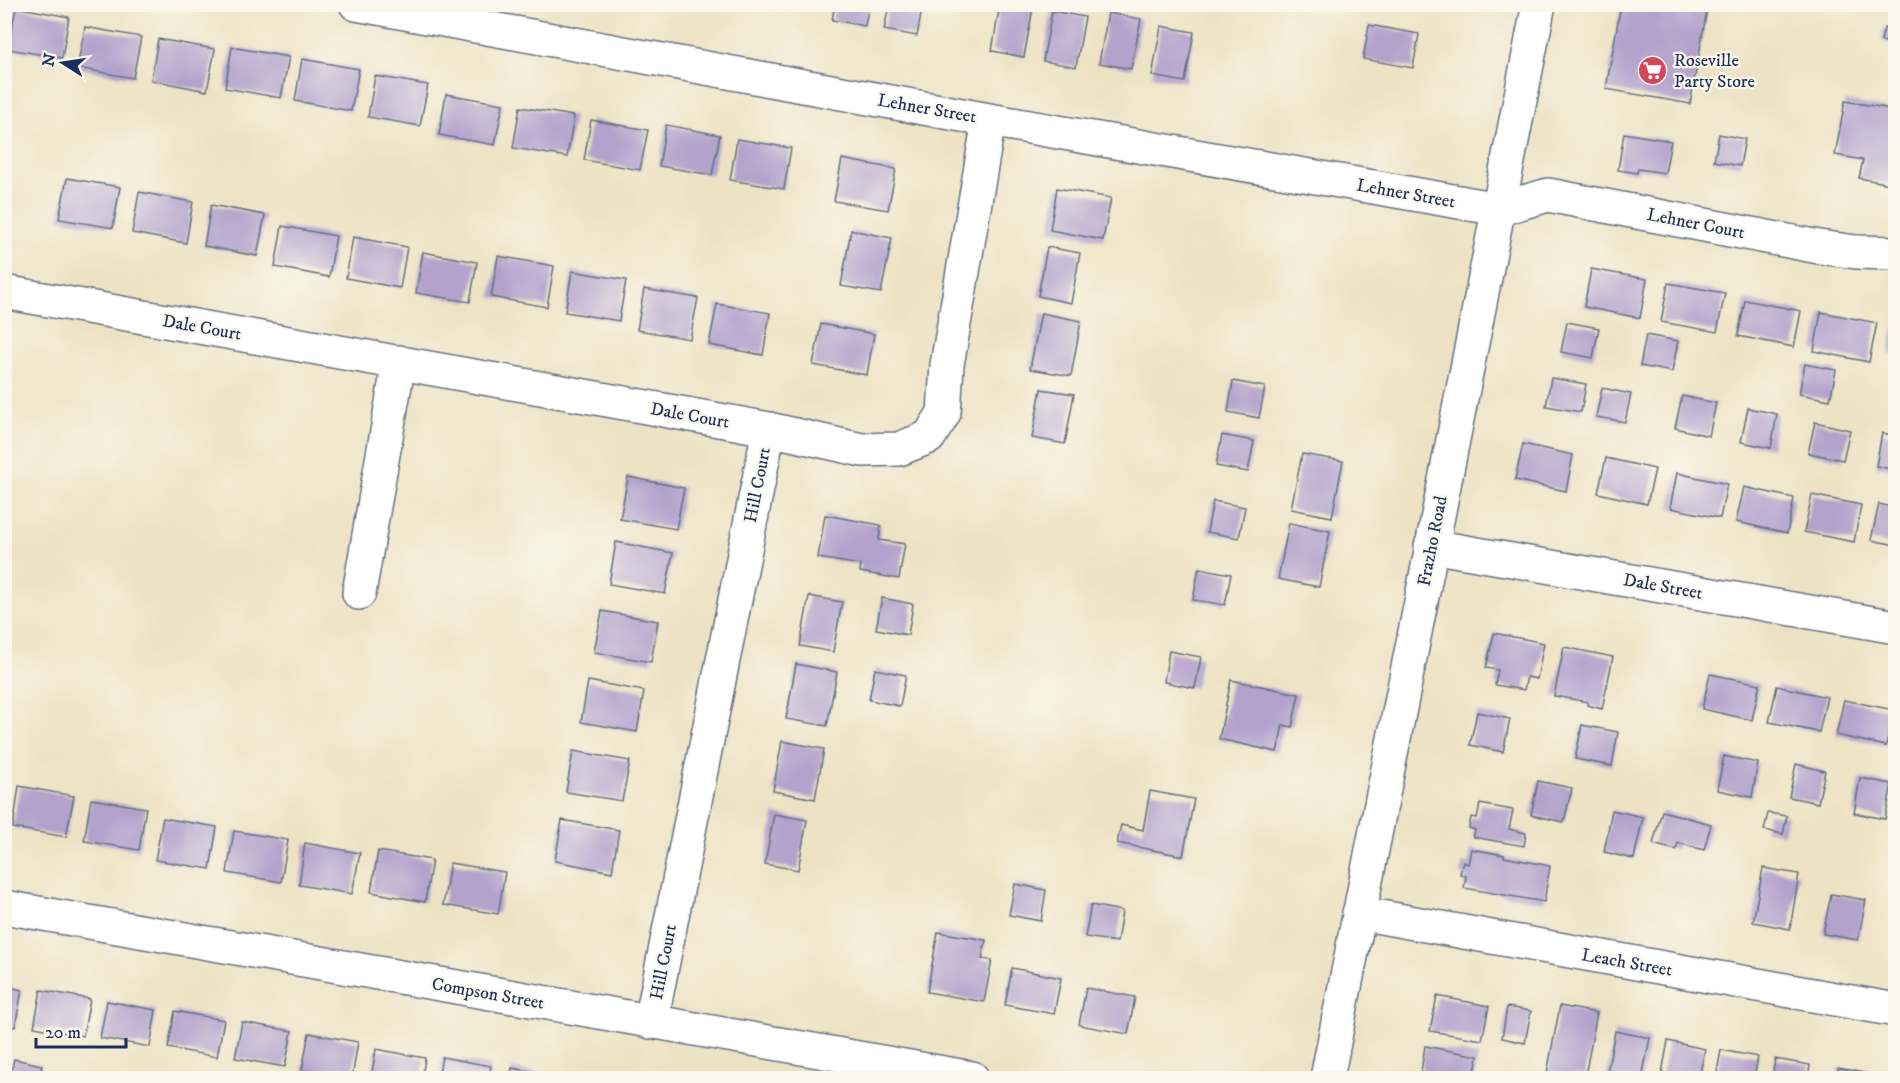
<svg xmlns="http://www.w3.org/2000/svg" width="1900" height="1083" viewBox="0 0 1900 1083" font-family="'IM FELL DW Pica',serif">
<rect width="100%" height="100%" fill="#fbf7ec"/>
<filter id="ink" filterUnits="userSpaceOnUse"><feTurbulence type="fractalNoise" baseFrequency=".0167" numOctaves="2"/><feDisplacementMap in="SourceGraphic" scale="12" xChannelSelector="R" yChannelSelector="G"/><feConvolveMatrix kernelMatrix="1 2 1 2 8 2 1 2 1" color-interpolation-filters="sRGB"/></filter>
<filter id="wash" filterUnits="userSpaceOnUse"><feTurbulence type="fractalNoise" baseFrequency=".008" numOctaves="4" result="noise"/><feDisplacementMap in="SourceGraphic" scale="24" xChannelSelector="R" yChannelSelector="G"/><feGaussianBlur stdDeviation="1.35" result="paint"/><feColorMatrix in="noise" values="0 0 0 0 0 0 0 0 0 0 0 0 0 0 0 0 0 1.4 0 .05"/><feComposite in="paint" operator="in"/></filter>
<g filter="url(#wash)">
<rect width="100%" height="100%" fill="#ede3c4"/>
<g id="blocks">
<path fill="#b2a2cc" d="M785 4H812L811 11Z
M835 4H869L865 26 832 20Z
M889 4H923L917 36 884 30Z
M1000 4H1017L1033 8 1024 57 992 51Z
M1621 4H1700L1699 9 1707 10 1690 104 1606 89Z
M16 7 69 17 62 58 8 49Z
M1052 11 1085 17 1076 67 1043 61Z
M1108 13 1141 19 1131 69 1099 63Z
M1369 25 1419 34 1413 68 1363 59Z
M1161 26 1194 32 1185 82 1152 76Z
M85 27 141 37 133 78 77 68Z
M1884 28 1896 31V45L1881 41Z
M158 39 215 49 207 91 151 80Z
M232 47 289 57 281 98 225 88Z
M302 59 359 69 351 111 295 101Z
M375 76 428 85 420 126 368 117Z
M446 94 503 104 495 145 439 135Z
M1845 101 1896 110V156L1890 184 1859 178 1863 160 1835 155Z
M520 107 574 116 567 157 513 148Z
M591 120 648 130 640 170 584 160Z
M666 125 720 135 712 175 659 166Z
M1624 133 1671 141 1665 173 1638 169 1637 173 1618 170Z
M1719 134 1745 139 1740 166 1714 161Z
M737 139 791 148 784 189 730 180Z
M842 159 896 169 888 210 834 201Z
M67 178 120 187 113 228 59 219Z
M1057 188 1111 198 1103 240 1050 230Z
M139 192 193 202 186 243 132 233Z
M211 205 265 215 257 256 204 246Z
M282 226 336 236 329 277 275 267Z
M851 230 892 238 881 293 841 286Z
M353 237 407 247 400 288 346 278Z
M1047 247 1080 253 1071 303 1038 296Z
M423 252 477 262 470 302 416 293Z
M498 256 554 266 547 307 491 297Z
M1591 269 1647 279 1640 318 1584 307Z
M572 271 626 280 619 321 565 312Z
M1668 283 1725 293 1717 332 1661 322Z
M644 289 698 298 690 339 637 330Z
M1745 300 1801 311 1794 347 1738 336Z
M717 304 770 313 763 355 709 345Z
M1821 312 1877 323 1869 362 1814 351Z
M1041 313 1081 321 1071 376 1030 369Z
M1567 322 1599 328 1593 358 1561 352Z
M821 324 874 334 867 375 813 365Z
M1894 327H1896V355L1889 354Z
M1646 335 1678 341 1672 372 1640 366Z
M1805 364 1836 370 1830 400 1799 394Z
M1551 378 1586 384 1581 412 1546 406Z
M1233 381 1265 387 1259 418 1228 412Z
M1602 388 1631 394 1625 422 1596 417Z
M1041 389 1074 394 1065 444 1032 438Z
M1682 396 1716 403 1709 436 1675 428Z
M1748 408 1777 414 1771 448 1741 442Z
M1815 422 1850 430 1843 460 1808 453Z
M1882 433 1896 436V470L1876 466Z
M1222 435 1254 441 1248 472 1216 466Z
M1523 444 1573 455 1566 491 1515 480Z
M1302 454 1343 461 1332 517 1291 509Z
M1606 458 1655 469 1647 504 1598 493Z
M1677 473 1727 484 1720 518 1670 508Z
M628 477 684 488 676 529 620 519Z
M1744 487 1794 498 1787 533 1736 522Z
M1812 495 1861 505 1854 542 1804 532Z
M1213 501 1245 507 1239 538 1207 532Z
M1879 504 1896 508V545L1871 540Z
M825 515 881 525 879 540 905 544 899 579 860 572 861 565 818 558Z
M1289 523 1330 531 1319 587 1278 579Z
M616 542 673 553 665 594 609 584Z
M1199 568 1231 574 1225 605 1193 600Z
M809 596 842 602 833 652 800 646Z
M882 598 913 604 908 635 876 629Z
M602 611 658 621 651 662 594 652Z
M1494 633 1544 643 1537 679 1527 677 1524 690 1495 685 1498 670 1486 668Z
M1564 647 1613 657 1602 709 1587 705 1588 702 1554 696Z
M1169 651 1201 657 1195 688 1164 682Z
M796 664 837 672 827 726 786 719Z
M875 669 906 675 900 706 869 700Z
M1710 674 1760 684 1752 720 1702 709Z
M1231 680 1299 694 1292 727 1283 725 1277 752 1219 739Z
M588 681 644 691 637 732 581 722Z
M1777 686 1827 697 1819 732 1769 722Z
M1844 700 1894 710 1886 746 1836 735Z
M1477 712 1510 719 1503 752 1470 745Z
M1582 725 1618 732 1612 766 1575 759Z
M782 741 824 749 815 799 773 791Z
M573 751 630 761 622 801 566 792Z
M1724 756 1758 763 1752 797 1717 790Z
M1796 764 1825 771 1818 803 1789 797Z
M1860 778 1892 784 1885 819 1854 813Z
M1538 781 1572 788 1564 822 1531 815Z
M19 786 74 796 66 837 13 828Z
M1150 791 1194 799 1183 856 1117 843 1121 825 1143 830Z
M91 799 146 808 139 850 84 841Z
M1480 804 1513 810 1509 829 1526 833 1524 846 1473 837 1475 830 1469 828 1471 817 1477 818Z
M1612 810 1643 817 1634 859 1604 852Z
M1662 811 1711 824 1704 850 1678 843 1676 850 1653 844Z
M1768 813 1787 816 1783 834 1764 830Z
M774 814 807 820 798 870 765 864Z
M163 818 217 827 210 869 155 860Z
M562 820 619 830 612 872 555 861Z
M234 831 288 840 281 882 227 873Z
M305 843 360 853 352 894 299 885Z
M1471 849 1504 855V857L1550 866 1544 902 1464 888 1466 876 1460 874 1463 862 1468 864Z
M378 851 432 860 425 902 371 892Z
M450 863 505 872 498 914 443 905Z
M1763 868 1799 874 1790 929 1753 922Z
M1015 884 1046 890 1041 921 1009 915Z
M1831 894 1866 900 1858 940 1823 934Z
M1091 905 1122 911 1117 942 1085 937Z
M938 932 986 940 982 959 992 960 984 1002 927 992Z
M1012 968 1061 978 1054 1014 1005 1005Z
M4 986 22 990 15 1027 4 1025Z
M1086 988 1135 997 1128 1034 1079 1025Z
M41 990 90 999 83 1036 34 1027Z
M1437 996 1489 1006 1482 1040 1430 1031Z
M107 1001 156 1010 150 1047 100 1038Z
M1560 1006 1597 1013 1585 1076 1575 1074 1574 1078H1546Z
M1507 1007 1531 1011 1525 1043 1502 1038Z
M175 1011 224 1020 217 1057 168 1048Z
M242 1022 292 1031 285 1067 235 1058Z
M1615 1031 1650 1038 1642 1078H1606Z
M309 1033 358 1042 352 1078 302 1070Z
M1668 1041 1705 1049 1699 1078 1662 1073Z
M1425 1046 1478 1056 1474 1078H1420Z
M376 1049 425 1058 422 1078H371Z
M1721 1050 1758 1057 1754 1078H1716Z
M442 1057 491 1066 489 1078H438Z
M14 1059 42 1065 39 1078H10Z
M1775 1059 1810 1065 1808 1078H1772Z
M512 1068 563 1077V1078H510Z
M1838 1068 1871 1074 1870 1078H1836Z"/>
</g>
</g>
<g filter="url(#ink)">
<use href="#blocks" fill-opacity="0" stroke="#646e82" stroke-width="1.5"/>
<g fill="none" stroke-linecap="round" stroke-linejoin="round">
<defs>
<path id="minor" d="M356 4 989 120 1499 209 1548 195 1819 247 1856 252 1896 253
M4 292 769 429 862 450 899 449 929 437 944 413 947 365 989 120
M1431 546 1896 627
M359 593 399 362
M4 907 972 1078
M1359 913 1896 1010
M651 1022 769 429
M1327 1078 1539 4"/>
</defs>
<use href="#minor" stroke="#646e82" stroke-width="36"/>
<use href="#minor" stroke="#fff" stroke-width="33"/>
</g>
</g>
<defs>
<symbol id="supermarket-disc" viewBox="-11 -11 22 22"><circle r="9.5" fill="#d1495b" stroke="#fbf7ec"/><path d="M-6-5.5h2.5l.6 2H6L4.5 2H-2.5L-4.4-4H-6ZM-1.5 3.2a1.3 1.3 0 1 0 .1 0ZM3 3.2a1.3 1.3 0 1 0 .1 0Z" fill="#fff"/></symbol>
</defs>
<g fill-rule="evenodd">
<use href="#supermarket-disc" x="1636" y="54" width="33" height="33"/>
</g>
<g text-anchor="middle" stroke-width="4.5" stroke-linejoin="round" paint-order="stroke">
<g font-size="18" fill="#1b2f5e" stroke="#fbf7ec" text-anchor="start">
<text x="1674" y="66">Roseville<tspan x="1674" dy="21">Party Store</tspan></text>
</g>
<g font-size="18" fill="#1b2f5e" stroke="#fbf7ec">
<text transform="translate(927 108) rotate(10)" y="6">Lehner Street</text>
<text transform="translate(1406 193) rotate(10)" y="6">Lehner Street</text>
<text transform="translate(1696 223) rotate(11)" y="6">Lehner Court</text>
<text transform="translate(202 327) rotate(10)" y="6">Dale Court</text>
<text transform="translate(690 415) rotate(10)" y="6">Dale Court</text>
<text transform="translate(757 485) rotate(-79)" y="6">Hill Court</text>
<text transform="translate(1432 541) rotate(-79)" y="6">Frazho Road</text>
<text transform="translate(1663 586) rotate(10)" y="6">Dale Street</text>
<text transform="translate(663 962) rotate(-79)" y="6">Hill Court</text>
<text transform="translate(1627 962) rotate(10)" y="6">Leach Street</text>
<text transform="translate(488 993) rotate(10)" y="6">Compson Street</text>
</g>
</g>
<rect width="1900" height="1083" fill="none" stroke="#fbf7ec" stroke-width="24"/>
<g transform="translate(63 63) rotate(282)" stroke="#fbf7ec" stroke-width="4.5" paint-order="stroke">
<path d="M0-4.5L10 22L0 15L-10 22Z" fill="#1b2f5e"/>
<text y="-9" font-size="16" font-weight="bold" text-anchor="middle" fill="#1b2f5e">N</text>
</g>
<path d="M36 1038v9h90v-9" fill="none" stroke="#1b2f5e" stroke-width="3"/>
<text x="45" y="1038" font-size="18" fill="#1b2f5e" stroke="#fbf7ec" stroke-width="4.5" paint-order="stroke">20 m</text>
</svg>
